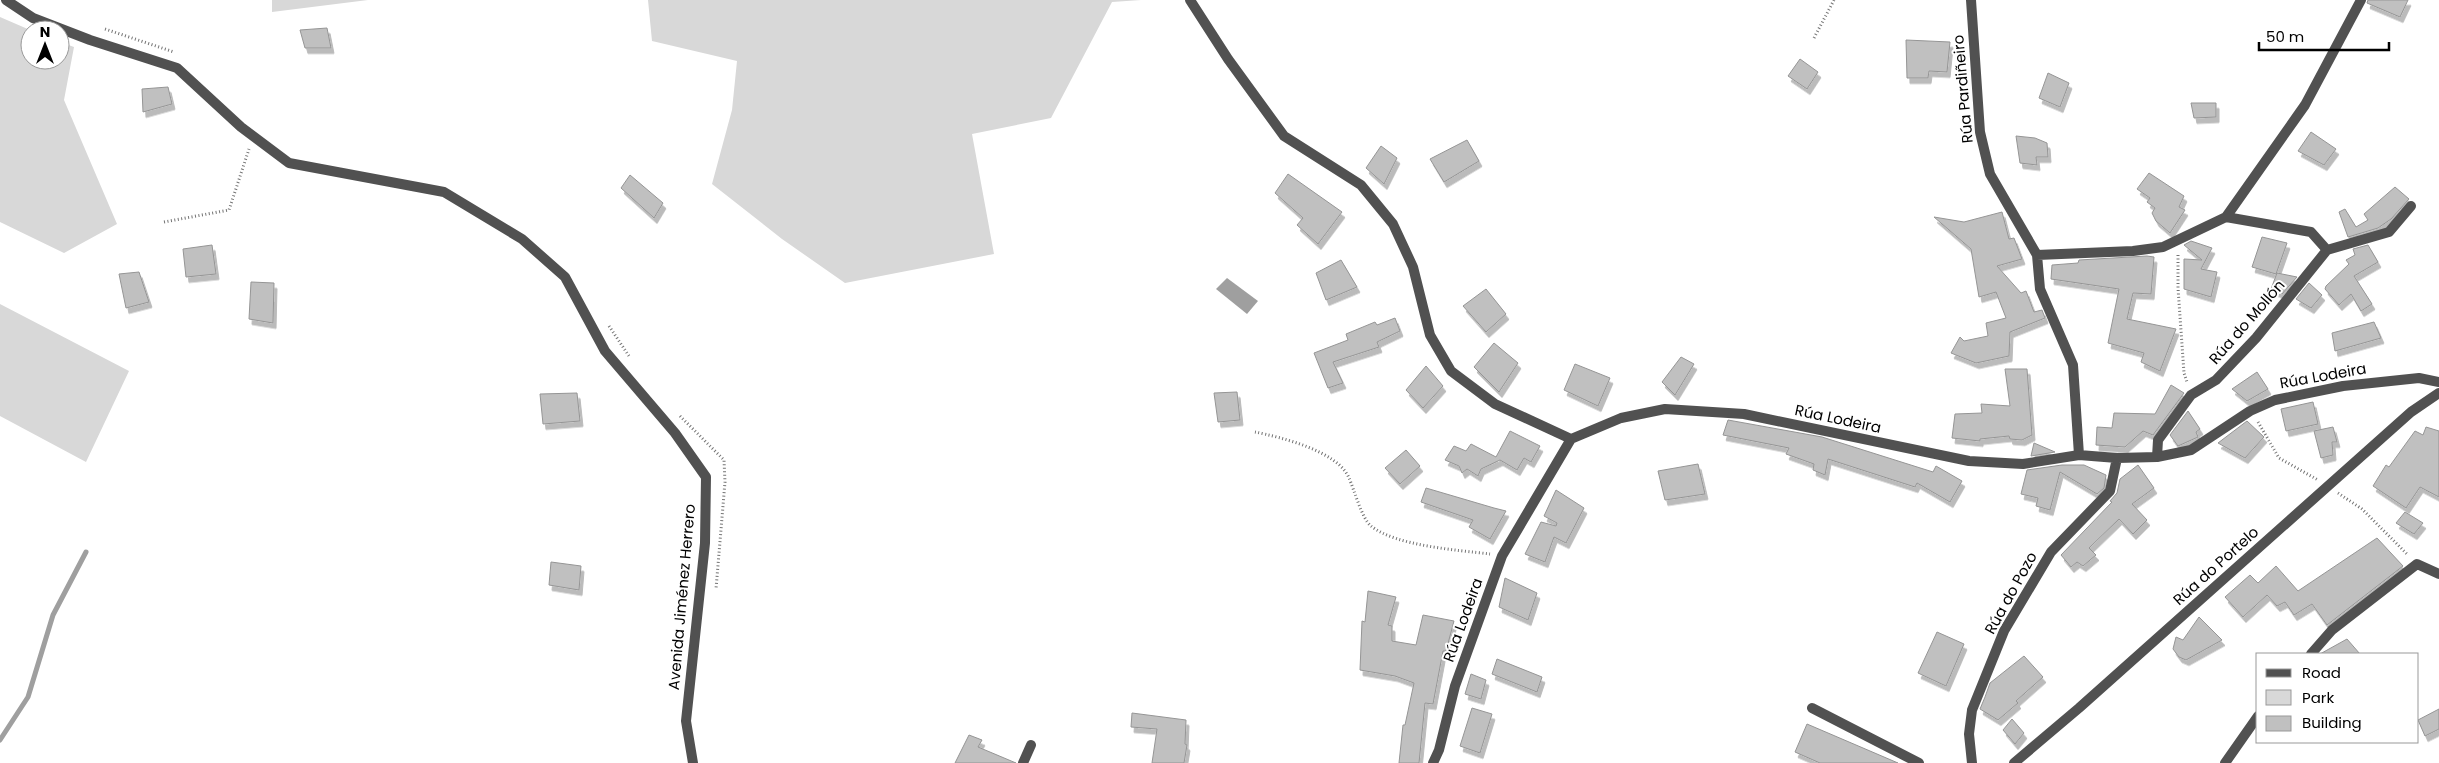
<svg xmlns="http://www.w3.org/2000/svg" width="2439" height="763" viewBox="0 0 2439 763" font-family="Poppins,sans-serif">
<defs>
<filter id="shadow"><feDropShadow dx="3" dy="5.5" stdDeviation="0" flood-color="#0004"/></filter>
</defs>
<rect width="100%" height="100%" fill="#fff"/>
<path fill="#d8d8d8" d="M272 0H368L272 12Z
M648 0H1141L1112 2 1051 118 972 134 994 254 845 283 782 239 712 184 732 110 737 61 652 41Z
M0 17 30 30V60H60V42L74 47 64 100 117 224 64 253 0 222Z
M0 304 129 371 86 462 0 416Z"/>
<path fill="#9f9f9f" d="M1227 278 1258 301 1247 314 1216 289Z"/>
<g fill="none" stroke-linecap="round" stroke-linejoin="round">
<path stroke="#9f9f9f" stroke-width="5" d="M0 740 28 697 53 615 86 552"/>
</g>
<path fill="#c0c0c0" stroke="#959595" filter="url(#shadow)" d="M2368 0H2408L2400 17 2367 3Z
M327 28 331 48H305L300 30Z
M1906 40 1950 42 1947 72 1929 71 1928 78H1907Z
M1800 59 1818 72 1807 89 1788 76Z
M2048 73 2069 83 2060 107 2039 98Z
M168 87 172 104 143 112 142 89Z
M2191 103H2216V117L2194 118Z
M2311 132 2336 149 2324 165 2298 151Z
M2016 136 2035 138 2047 143 2048 157H2036L2037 165 2020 163Z
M1467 140 1479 161 1444 182 1430 159Z
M1381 146 1397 158 1384 184 1366 168Z
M2149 173 2184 196 2179 207 2185 210 2170 233 2156 221 2152 213 2155 208 2147 202 2150 198 2137 189Z
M1288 174 1342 212 1318 244 1297 225 1303 218 1275 193Z
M630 175 663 203 654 218 621 188Z
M2395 187 2409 199 2391 219 2378 228 2348 237 2339 212 2345 209 2356 227 2368 220 2364 214Z
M2002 212 2009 239 2014 238 2022 259 1997 266 2021 293 2026 291 2034 312 2042 310 2045 318 2010 332 2009 356 1976 363 1951 353 1960 337 1964 341 1988 336 1986 323 2006 318 1996 292 1979 297 1971 249 1934 217 1964 222Z
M2262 237 2287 243 2276 274 2252 267Z
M2191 241 2212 248 2201 269 2217 272 2211 297 2184 289V259L2202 260 2184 245Z
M212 245 216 274 186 277 183 249Z
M2368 245 2378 262 2354 276 2372 304 2361 311 2351 294 2339 305 2325 289 2326 286 2349 264 2346 260 2355 255 2353 249Z
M2147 256 2154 257 2151 294 2133 293 2127 319 2176 329 2160 371 2141 362 2144 353 2108 343 2119 289 2051 279 2052 265 2078 263 2079 260Z
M1341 260 1357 287 1326 300 1316 273Z
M139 272 149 302 126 308 119 274Z
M2277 273 2297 277 2282 294 2271 289Z
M251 282 274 283 273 323 249 319Z
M2309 283 2322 295 2311 308 2296 299Z
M1486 289 1506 314 1486 332 1463 306Z
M1395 318 1400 331 1377 342 1379 347 1333 362 1343 383 1328 388 1314 353 1348 340 1346 334 1375 322 1377 325Z
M2374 322 2381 338 2335 351 2332 333Z
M1494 343 1518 363 1499 392 1474 367Z
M1681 357 1694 364 1675 395 1662 382Z
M1575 364 1610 378 1598 406 1564 390Z
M1426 366 1443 386 1423 408 1406 390Z
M2005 369H2027L2032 435 2022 440 2010 439 2009 436 1980 439V441L1952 438 1955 414 1982 413 1981 404 2010 406Z
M2257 372 2268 389 2247 401 2232 389Z
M2171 385 2184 393 2153 435 2143 431 2125 447 2096 445 2097 427 2112 428 2114 413 2155 414Z
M1237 392 1240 420 1218 422 1214 393Z
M577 393 580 421 543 424 540 394Z
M2313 402 2318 424 2286 431 2281 409Z
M2188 411 2200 429 2196 432 2198 437 2178 446 2170 435Z
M1728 420 1822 437 1933 472 1936 466 1962 481 1950 502 1917 483 1915 487 1828 459 1825 475 1813 470 1814 464 1786 454 1789 448 1723 435Z
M2247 421 2264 437 2245 458 2218 443Z
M2333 427 2337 442H2332L2333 455 2321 458 2314 431Z
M2426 427 2439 431V497L2420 487 2406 508 2373 486 2386 465 2389 467 2415 431 2423 435Z
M1510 431 1540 446 1531 462 1524 458 1517 470 1500 460 1481 469 1478 476 1467 469 1462 473 1459 466 1445 460 1454 446 1466 451 1471 444 1496 457Z
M2034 443 2055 452 2031 456Z
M1406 450 1420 466 1400 484 1385 468Z
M1698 464 1705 494 1665 500 1658 471Z
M2062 465H2084L2106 475 2104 488 2097 494 2060 472 2050 510 2036 506 2038 498 2021 494 2027 470Z
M2138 465 2154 488 2132 504 2147 520 2133 534 2119 519 2089 548 2096 555 2083 566 2077 562 2071 567 2061 555 2112 502 2110 501 2117 493 2120 479Z
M1426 488 1494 508 1506 511 1490 539 1469 527 1473 520 1421 502Z
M1556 490 1584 508 1566 543 1554 537 1545 562 1525 554 1541 522 1556 526 1557 523 1544 516Z
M2405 512 2423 523 2414 534 2396 523Z
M2377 538 2403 566 2327 625 2312 604 2294 615 2285 602 2277 606 2267 595 2243 617 2225 597 2250 575 2258 583 2276 566 2298 591Z
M551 562 581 566 579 590 549 585Z
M1505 578 1537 593 1528 620 1499 607Z
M1368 591 1396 597 1388 625 1392 626V641L1416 645 1423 615 1454 621 1446 651H1443L1433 704 1425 703 1419 763H1399L1403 725H1405L1414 683 1395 676 1360 670 1362 621 1365 622Z
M2199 617 2222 640 2186 660 2179 657 2173 649 2176 637 2183 640Z
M1937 632 1964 644 1946 686 1918 673Z
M2347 639 2360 654H2320Z
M2024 656 2043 677 2016 701 2018 703 1998 720 1980 709 1985 697 1990 683Z
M1497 659 1542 677 1537 692 1492 674Z
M1471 674 1486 680 1481 699 1465 694Z
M1472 708 1492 714 1480 753 1460 746Z
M2439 709V729L2425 736 2418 720Z
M1132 713 1186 720 1185 744 1187 745 1184 763H1152L1157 729 1131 727Z
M2012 719 2024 733 2015 744 2003 730Z
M1807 724 1898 763H1820L1795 752Z
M969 735 982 740 978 747 1016 763H955Z"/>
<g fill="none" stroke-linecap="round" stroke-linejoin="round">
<path stroke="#737373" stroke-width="3" stroke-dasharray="1 2.5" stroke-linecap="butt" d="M105 29 174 52
M1814 38 1834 0
M164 222 229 210 249 149
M2178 255V288L2184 373 2187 382
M609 326 629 356
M680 416 724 460 725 482 716 589
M2258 422 2279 458 2318 480
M1255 432C1280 437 1338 451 1349 478 1354 489 1362 519 1371 526 1396 546 1457 550 1490 554
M2338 493 2362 509 2408 555"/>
<path stroke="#515151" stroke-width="10" d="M6 0 33 18 90 40 177 68 241 127 289 163 444 192 522 239 565 277 605 351 675 433 706 477 705 543 686 721 693 763
M1190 0 1228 59 1284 136 1361 185 1393 224 1413 267 1430 335 1451 371 1495 404 1571 439
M1971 0 1980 132 1990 174 2037 255 2040 289 2073 365 2079 455
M2327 250 2389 232 2411 206
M2037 255 2133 251 2163 247 2226 217 2305 105 2361 0
M2157 457 2158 440 2191 395 2216 380 2256 338 2327 250 2311 232 2226 217
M2311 654 2332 630 2417 564 2439 574
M1812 708 1919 763
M1023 763 1031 745
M1433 763 1439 750 1455 686 1502 556 1571 439 1621 418 1665 409 1744 414 1969 461 2023 464 2079 455 2117 458 2157 457 2191 450 2250 411 2275 400 2343 386 2419 378 2439 382
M1972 763 1969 734 1972 710 2004 631 2051 552 2110 491 2117 458
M2225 763 2258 716"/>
<path stroke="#515151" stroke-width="10" d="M2014 763 2079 708 2411 412 2439 393"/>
</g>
<g text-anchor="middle" stroke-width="4" stroke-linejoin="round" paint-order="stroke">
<g font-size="15" fill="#000" stroke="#fff">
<text transform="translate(1963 89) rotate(-95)" y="5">Rúa Pardiñeiro</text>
<text transform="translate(2247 322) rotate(-49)" y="5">Rúa do Mollón</text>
<text transform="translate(2323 376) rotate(-10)" y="5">Rúa Lodeira</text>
<text transform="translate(1838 419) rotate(12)" y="5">Rúa Lodeira</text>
<text transform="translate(2216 566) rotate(-42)" y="5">Rúa do Portelo</text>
<text transform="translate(2011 593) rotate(-61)" y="5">Rúa do Pozo</text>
<text transform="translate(682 597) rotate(-85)" y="5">Avenida Jiménez Herrero</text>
<text transform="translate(1463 620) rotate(-70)" y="5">Rúa Lodeira</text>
</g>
</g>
<rect x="2256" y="653" width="162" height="90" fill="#ffffff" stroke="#999999"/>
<rect x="2266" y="669" width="25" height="8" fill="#515151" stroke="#999999"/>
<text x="2302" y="678" font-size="15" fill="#000000">Road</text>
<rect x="2266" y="690" width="25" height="15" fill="#d8d8d8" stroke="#999999"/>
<text x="2302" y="703" font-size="15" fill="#000000">Park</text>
<rect x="2266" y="716" width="25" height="15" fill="#c0c0c0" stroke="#999999"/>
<text x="2302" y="728" font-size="15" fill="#000000">Building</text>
<g transform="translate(45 45)"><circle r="24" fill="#ffffff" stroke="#999999"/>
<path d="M0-4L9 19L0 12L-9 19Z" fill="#000000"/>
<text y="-8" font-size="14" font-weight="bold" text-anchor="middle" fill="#000000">N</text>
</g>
<path d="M2259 42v8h130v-8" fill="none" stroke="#000000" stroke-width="2.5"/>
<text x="2266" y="42" font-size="15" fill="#000000" stroke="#ffffff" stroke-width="4" paint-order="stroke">50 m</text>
</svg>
